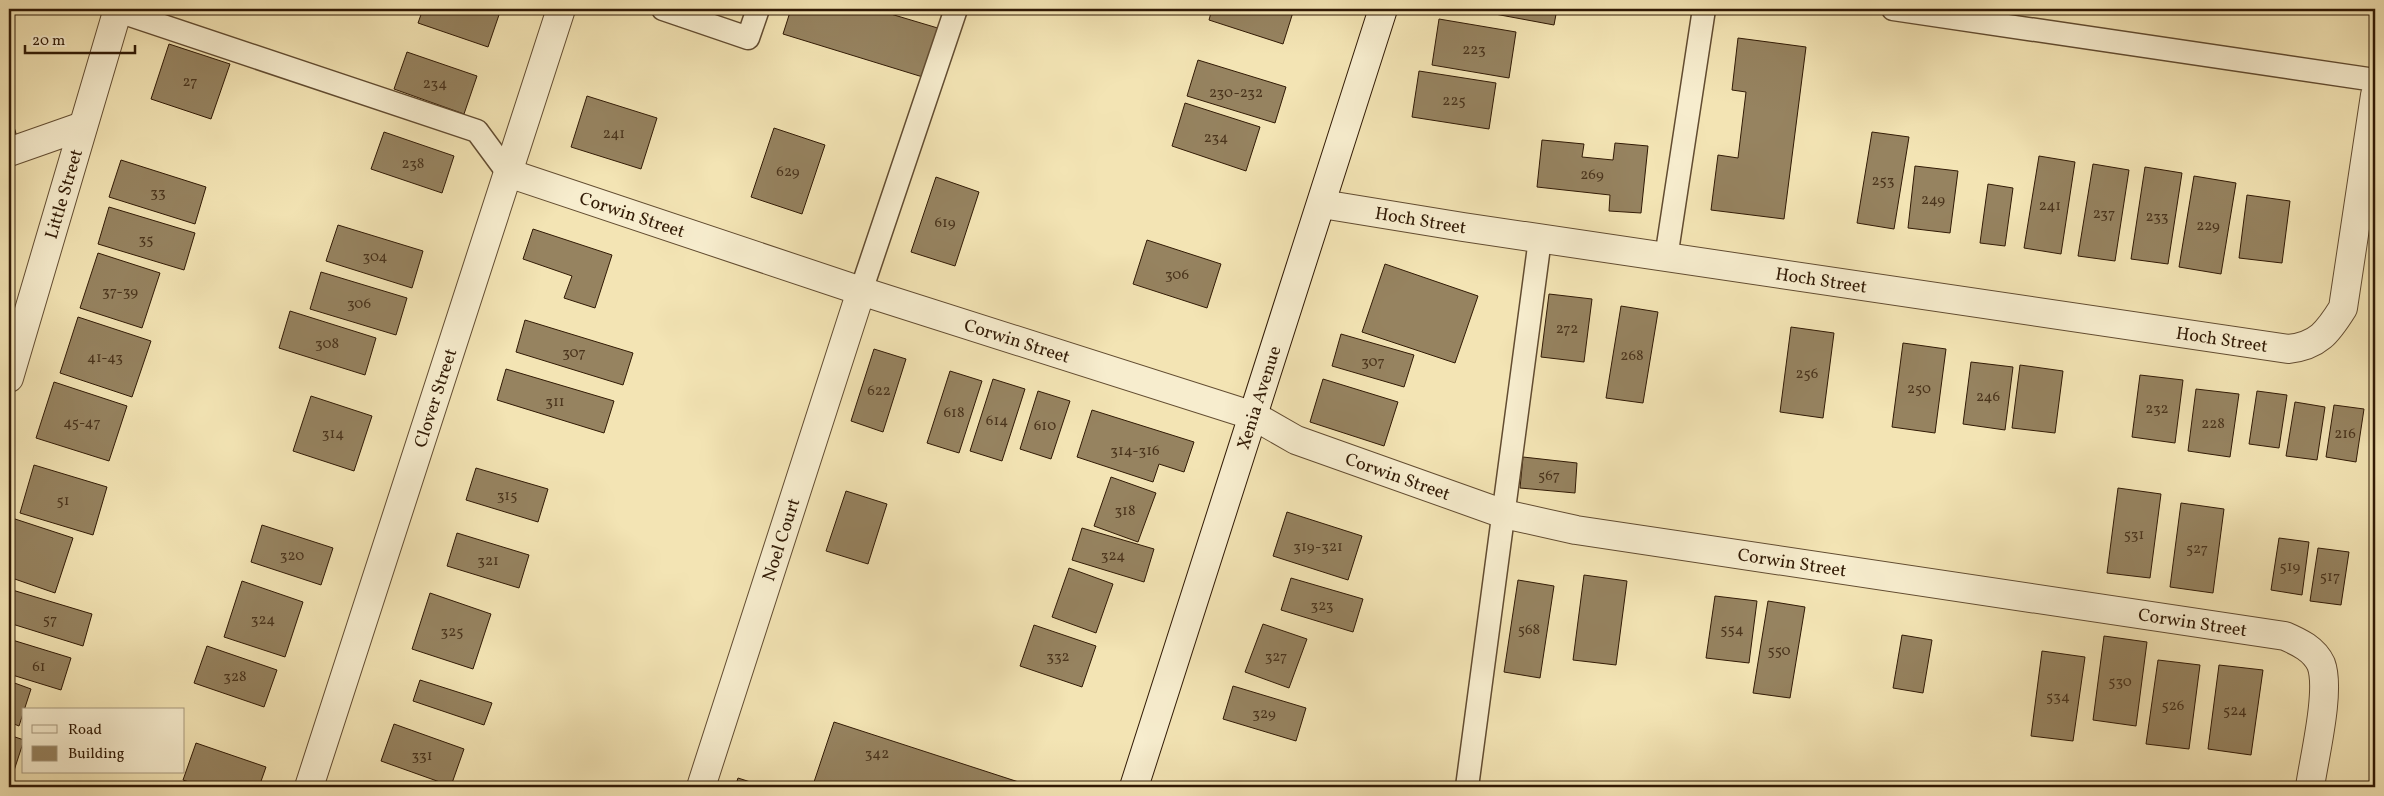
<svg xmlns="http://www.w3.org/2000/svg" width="2384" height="796" viewBox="0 0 2384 796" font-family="Vollkorn,serif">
<rect width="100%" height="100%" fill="#f3e4b4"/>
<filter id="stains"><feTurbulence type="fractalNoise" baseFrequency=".004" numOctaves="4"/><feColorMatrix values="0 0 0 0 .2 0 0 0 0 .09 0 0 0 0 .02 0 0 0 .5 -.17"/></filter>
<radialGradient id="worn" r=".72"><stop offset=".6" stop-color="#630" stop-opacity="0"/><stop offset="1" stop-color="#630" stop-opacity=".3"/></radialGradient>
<path fill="#968360" stroke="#311a05" d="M423 9H501L488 47 418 23Z
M791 9H874L941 29 926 78 783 34Z
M1212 9H1294L1283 44 1209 20Z
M1468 9H1557L1554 25Z
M1439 19 1516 32 1509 78 1432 65Z
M1738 38 1806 47 1784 219 1711 210 1718 155 1738 158 1746 92 1732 90Z
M169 44 230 64 211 119 151 99Z
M407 52 477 76 464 114 394 89Z
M1198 60 1286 87 1275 123 1187 96Z
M1419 71 1496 83 1489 129 1412 117Z
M587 96 657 118 641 169 571 147Z
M1185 103 1260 127 1246 171 1172 146Z
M9 110 17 137 9 140Z
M774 128 825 145 802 214 751 197Z
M384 132 454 156 442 193 371 169Z
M1872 132 1909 137 1894 229 1857 223Z
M1542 140 1584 144 1582 157 1613 160 1615 143 1648 146 1641 213 1609 211 1610 195 1537 187Z
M2039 156 2075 162 2061 254 2024 248Z
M121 160 206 187 195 224 109 197Z
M2093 164 2129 170 2115 261 2078 256Z
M1915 166 1958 171 1950 233 1908 228Z
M2145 167 2182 173 2168 264 2131 259Z
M2194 176 2236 183 2221 274 2179 267Z
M936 177 979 192 955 266 911 252Z
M1988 184 2013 188 2005 246 1980 243Z
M9 195 13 197 9 210Z
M2247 195 2290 201 2282 263 2239 258Z
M109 207 195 233 184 270 98 244Z
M338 225 423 251 412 288 326 261Z
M533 229 612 255 595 308 564 298 572 276 523 259Z
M1147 240 1221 264 1207 308 1133 284Z
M98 253 160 273 142 328 80 308Z
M1385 264 1478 296 1455 363 1362 332Z
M321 272 407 298 396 335 310 309Z
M1549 294 1592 299 1584 362 1541 357Z
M1621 306 1658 312 1643 403 1606 398Z
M290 311 376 338 365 375 279 348Z
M78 317 151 341 132 397 60 373Z
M525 320 633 353 623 385 516 352Z
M1791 327 1834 333 1823 418 1780 412Z
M1341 334 1414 355 1404 387 1332 366Z
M1903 343 1946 349 1935 433 1892 427Z
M874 349 906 359 883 432 851 421Z
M1971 362 2013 367 2005 430 1963 424Z
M2020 365 2063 371 2055 433 2012 428Z
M506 369 614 401 604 433 497 400Z
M950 371 982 381 959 453 927 443Z
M2140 375 2183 380 2175 443 2132 437Z
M993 379 1025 389 1002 461 970 451Z
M1323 379 1398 402 1384 446 1310 422Z
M54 382 127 406 109 461 36 438Z
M2196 389 2239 394 2230 457 2188 451Z
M1038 391 1070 401 1051 459 1020 449Z
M2257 391 2287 395 2279 448 2249 444Z
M311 396 372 416 354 471 293 451Z
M2295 402 2325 407 2317 460 2286 456Z
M2334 405 2364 409 2356 462 2326 457Z
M1092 410 1194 442 1184 472 1159 464 1153 482 1077 457Z
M1523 457 1577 463 1575 493 1520 488Z
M34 465 107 487 93 535 20 513Z
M476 468 548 489 538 522 466 500Z
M1111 477 1156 493 1138 542 1094 526Z
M2118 488 2161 494 2150 578 2107 573Z
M846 491 887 504 868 564 826 551Z
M2181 503 2224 509 2213 593 2170 587Z
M1287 512 1362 536 1348 580 1273 556Z
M12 518 73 538 55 593 9 577V529Z
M262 525 333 548 321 585 251 562Z
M1082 528 1154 549 1144 582 1072 560Z
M457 533 529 555 519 588 447 566Z
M2279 538 2309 542 2302 595 2271 590Z
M2318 548 2349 552 2341 605 2310 601Z
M1069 568 1113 584 1096 633 1052 617Z
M1584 575 1627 581 1616 665 1573 660Z
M1291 578 1363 599 1353 632 1281 610Z
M1518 580 1554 586 1540 678 1504 672Z
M242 581 303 602 285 657 224 637Z
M9 589 92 614 83 646 9 623Z
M430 593 491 614 473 669 412 649Z
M1715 596 1757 601 1749 663 1706 658Z
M1768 601 1805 607 1790 698 1753 693Z
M1263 624 1307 639 1289 688 1245 672Z
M1034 625 1096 646 1082 687 1020 666Z
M1902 635 1932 640 1923 693 1893 688Z
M2104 636 2147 642 2136 726 2093 720Z
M9 639 71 658 61 690 9 674Z
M207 646 277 670 264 707 194 683Z
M2042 651 2085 657 2073 741 2031 736Z
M2158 660 2200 665 2189 749 2146 744Z
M2219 665 2263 670 2251 755 2208 749Z
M420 680 492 703 484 725 413 701Z
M9 681 31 689 19 726 9 722Z
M1233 686 1306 708 1296 741 1223 719Z
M834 722 1034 787H822L813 785Z
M394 724 464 749 451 786 381 761Z
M9 735 24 740 9 786Z
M196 743 266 767 259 787H204L183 780Z
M738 778 766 787H735Z"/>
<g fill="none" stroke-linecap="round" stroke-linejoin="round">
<defs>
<path id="lane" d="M663 9 748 38 758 9
M1893 9 2375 80
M118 11 477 131 508 173
M1666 258 1704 9
M861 291 956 9
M1467 787 1540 239"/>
<g id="street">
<path d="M9 152 83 126"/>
<path id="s1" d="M508 173 861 291 1254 416 1296 440 1504 514 1576 530 2285 636C2299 642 2314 649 2321 664 2331 690 2314 758 2310 787"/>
<path id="s2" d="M1322 204 1463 227 2288 349C2318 346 2328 332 2343 308L2375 95"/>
<path id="s3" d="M9 378 118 9"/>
<path id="s4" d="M309 787 561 9"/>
<path id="s5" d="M701 787 861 291"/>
</g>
<g id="secondary">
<path id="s6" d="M1134 787 1383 9"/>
</g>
</defs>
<use href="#lane" stroke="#624c31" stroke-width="25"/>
<use href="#street" stroke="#624c31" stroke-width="30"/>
<use href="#secondary" stroke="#311a05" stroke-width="30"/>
<use href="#lane" stroke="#f7edce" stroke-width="22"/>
<use href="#street" stroke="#f7edce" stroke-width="28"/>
<use href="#secondary" stroke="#f7edce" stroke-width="28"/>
</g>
<g text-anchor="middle" stroke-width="4.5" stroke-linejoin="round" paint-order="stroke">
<g font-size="15" fill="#4a341c">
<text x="1474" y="54">223</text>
<text x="190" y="86">27</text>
<text x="435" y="88">234</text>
<text x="1236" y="97">230-232</text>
<text x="1454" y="105">225</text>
<text x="614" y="138">241</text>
<text x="1216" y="142">234</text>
<text x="413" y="168">238</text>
<text x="788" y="176">629</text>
<text x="1592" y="179">269</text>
<text x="1883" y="185">253</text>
<text x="158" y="197">33</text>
<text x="1933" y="204">249</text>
<text x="2050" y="210">241</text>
<text x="2104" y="218">237</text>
<text x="2157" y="221">233</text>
<text x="945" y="227">619</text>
<text x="2208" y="230">229</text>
<text x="146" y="244">35</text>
<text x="375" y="261">304</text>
<text x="1177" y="279">306</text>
<text x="120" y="296">37-39</text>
<text x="359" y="308">306</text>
<text x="1567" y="333">272</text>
<text x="327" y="348">308</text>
<text x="574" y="357">307</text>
<text x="1632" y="360">268</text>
<text x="105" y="362">41-43</text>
<text x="1373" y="366">307</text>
<text x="1807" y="378">256</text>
<text x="1919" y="393">250</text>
<text x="879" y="395">622</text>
<text x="1988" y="401">246</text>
<text x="555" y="406">311</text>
<text x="2157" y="413">232</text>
<text x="954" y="417">618</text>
<text x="997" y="425">614</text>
<text x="82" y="427">45-47</text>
<text x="2213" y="428">228</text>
<text x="1045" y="430">610</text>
<text x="333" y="438">314</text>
<text x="2345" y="438">216</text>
<text x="1135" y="455">314-316</text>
<text x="1549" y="480">567</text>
<text x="507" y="500">315</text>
<text x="63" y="505">51</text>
<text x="1125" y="515">318</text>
<text x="2134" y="539">531</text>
<text x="1318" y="551">319-321</text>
<text x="2197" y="553">527</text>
<text x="292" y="560">320</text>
<text x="1113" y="560">324</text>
<text x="488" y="565">321</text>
<text x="2290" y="571">519</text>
<text x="2330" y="581">517</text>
<text x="1322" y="610">323</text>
<text x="50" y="624">57</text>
<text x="263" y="624">324</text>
<text x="1529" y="634">568</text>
<text x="1732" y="634">554</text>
<text x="452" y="636">325</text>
<text x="1779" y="655">550</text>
<text x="1058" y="661">332</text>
<text x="1276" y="661">327</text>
<text x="39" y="671">61</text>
<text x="235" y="681">328</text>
<text x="2120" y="686">530</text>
<text x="2058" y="701">534</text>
<text x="2173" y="710">526</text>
<text x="2235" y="715">524</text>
<text x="1264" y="718">329</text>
<text x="877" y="758">342</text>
<text x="422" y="760">331</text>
</g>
<g font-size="18" fill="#311a05" stroke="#f7edce">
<text dy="6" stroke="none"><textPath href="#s3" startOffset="192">Little Street</textPath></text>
<text dy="6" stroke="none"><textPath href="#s1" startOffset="131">Corwin Street</textPath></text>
<text dy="6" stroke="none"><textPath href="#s2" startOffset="100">Hoch Street</textPath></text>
<text dy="6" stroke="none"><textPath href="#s2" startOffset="505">Hoch Street</textPath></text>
<text dy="6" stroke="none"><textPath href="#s2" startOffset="910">Hoch Street</textPath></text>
<text dy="6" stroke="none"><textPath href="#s1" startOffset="536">Corwin Street</textPath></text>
<text dy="6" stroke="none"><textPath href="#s4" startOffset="409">Clover Street</textPath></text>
<text dy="6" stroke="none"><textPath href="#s6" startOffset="409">Xenia Avenue</textPath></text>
<text dy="6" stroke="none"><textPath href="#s1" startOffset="941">Corwin Street</textPath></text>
<text dy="6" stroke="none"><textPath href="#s5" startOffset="260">Noel Court</textPath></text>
<text dy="6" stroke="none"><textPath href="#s1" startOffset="1346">Corwin Street</textPath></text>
<text dy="6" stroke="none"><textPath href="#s1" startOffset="1751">Corwin Street</textPath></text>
</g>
</g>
<rect width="2384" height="796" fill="none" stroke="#f3e4b4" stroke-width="30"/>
<rect x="10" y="10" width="2364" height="776" fill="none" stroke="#311a05" stroke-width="2.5"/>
<rect x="15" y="15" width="2354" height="766" fill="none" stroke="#311a05"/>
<rect x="22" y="708" width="162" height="65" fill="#f7edce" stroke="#a8997e"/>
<rect x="32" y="725" width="25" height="8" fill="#f7edce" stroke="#a8997e"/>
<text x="68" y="734" font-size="15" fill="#311a05">Road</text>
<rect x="32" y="746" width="25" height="15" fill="#968360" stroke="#a8997e"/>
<text x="68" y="758" font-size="15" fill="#311a05">Building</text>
<path d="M25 45v8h110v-8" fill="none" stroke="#311a05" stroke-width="2.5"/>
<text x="32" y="45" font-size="15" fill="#311a05" stroke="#f7edce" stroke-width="4" paint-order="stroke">20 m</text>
<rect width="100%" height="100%" filter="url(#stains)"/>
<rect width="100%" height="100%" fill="url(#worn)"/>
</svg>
